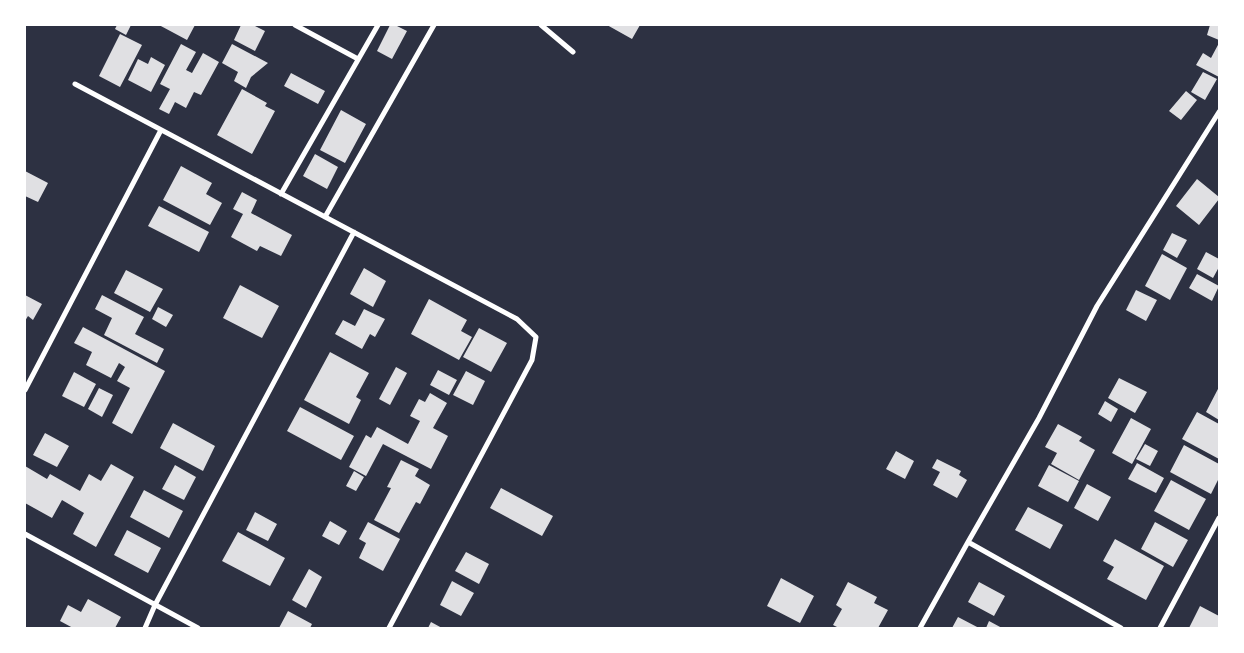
<svg xmlns="http://www.w3.org/2000/svg" width="1244" height="653" viewBox="0 0 1244 653" font-family="'Fira Sans Condensed',sans-serif">
<rect width="100%" height="100%" fill="#2d3142"/>
<path fill="#e0e0e3" d="M117 25H131L126 35 115 29Z
M159 25H195L187 40Z
M241 25H253L265 31 255 51 234 40Z
M390 25H395L407 31 392 59 377 51Z
M607 25H640L632 39Z
M1210 25H1219V40L1207 35Z
M120 34 142 45 120 87 99 76Z
M1219 43V77L1196 65 1203 53 1211 58Z
M181 44 196 52 186 70 192 73 203 53 219 62 201 95 194 92 186 108 175 102 169 114 159 109 170 89 160 84Z
M232 44 268 63 251 77 246 88 234 81 238 72 222 63Z
M151 57 165 65 151 92 128 80 138 59 148 64Z
M1203 72 1217 79 1205 100 1191 92Z
M291 73 325 91 318 104 284 86Z
M242 89 267 103 265 106 275 111 252 154 217 135Z
M1186 91 1197 100 1181 120 1169 111Z
M341 110 366 124 345 163 320 150Z
M315 154 338 167 327 189 303 176Z
M181 166 212 183 206 194 222 203 210 225 163 200Z
M25 171 48 183 38 202 25 196Z
M1197 179 1219 197V199L1199 225 1176 206Z
M242 192 257 200 251 213 292 235 281 256 260 246 257 251 231 237 243 214 233 209Z
M159 206 209 232 199 252 148 226Z
M1172 233 1187 240 1177 258 1163 250Z
M1206 252 1219 259V267L1213 278 1197 269Z
M1162 254 1187 268 1170 300 1145 286Z
M364 268 386 281 373 307 350 294Z
M126 270 163 289 150 312 114 293Z
M1197 274 1219 286 1212 301 1189 288Z
M240 285 279 306 262 338 223 318Z
M1136 290 1157 300 1146 321 1126 310Z
M25 295 42 304 33 320 28 316 25 321Z
M102 295 144 317 135 334 164 349 157 363 104 335 112 318 95 309Z
M429 299 467 320 461 331 472 337 459 360 411 334Z
M158 307 173 315 166 327 152 319Z
M364 309 385 319 375 337 370 334 362 349 335 334 343 320 355 326Z
M83 327 165 371 132 434 112 423 130 388 117 381 125 367 119 363 111 378 86 365 92 352 74 343Z
M479 328 507 343 491 372 463 357Z
M330 352 369 373 356 397 361 400 349 424 304 400Z
M396 367 407 373 390 405 379 399Z
M438 370 457 380 449 395 430 385Z
M466 371 485 381 473 405 453 395Z
M74 372 96 384 84 407 62 396Z
M1119 378 1147 392 1135 413 1108 398Z
M1219 387V420L1206 412Z
M99 388 113 395 102 417 88 409Z
M430 393 447 403 433 428 448 436 431 469 383 444 366 476 349 467 366 435 371 438 377 427 408 444 420 421 410 416 419 399 425 402Z
M1105 401 1118 409 1111 422 1098 414Z
M300 407 354 436 341 460 287 431Z
M1197 412 1219 424V459L1182 439Z
M1131 418 1151 429 1132 464 1112 453Z
M173 423 215 446 203 471 160 448Z
M1058 424 1082 437 1079 441 1095 450 1079 480 1051 464 1057 453 1045 447Z
M45 433 69 446 57 467 33 455Z
M1145 444 1158 451 1150 466 1136 459Z
M1184 445 1219 464V478L1211 494 1170 472Z
M896 451 914 461 905 479 886 469Z
M937 459 961 471 959 475 967 480 957 498 933 485 940 472 932 468Z
M401 460 419 469 415 476 430 485 420 504 416 502 399 533 374 520 391 488 387 487Z
M1137 463 1164 478 1156 493 1128 479Z
M111 464 134 477 96 547 73 534 84 513 62 500 52 518 25 503V466L47 479 50 474 80 491 89 474 101 481Z
M175 465 196 477 184 500 162 489Z
M1049 465 1079 481 1068 502 1038 486Z
M354 471 364 477 356 491 346 486Z
M1171 480 1206 499 1189 530 1154 511Z
M1087 484 1111 497 1098 521 1074 508Z
M501 488 553 516 542 536 490 508Z
M144 490 183 511 169 538 130 517Z
M1028 507 1063 525 1050 549 1015 530Z
M255 512 277 524 268 541 246 530Z
M330 521 347 531 339 545 322 536Z
M368 522 400 539 383 571 359 558 366 543 359 539Z
M1155 522 1188 540 1173 567 1141 549Z
M127 530 161 548 148 573 114 555Z
M238 532 285 558 270 586 222 561Z
M1115 539 1164 566 1146 600 1107 579 1114 567 1103 561Z
M466 552 489 564 479 584 455 571Z
M309 569 322 577 306 608 292 600Z
M781 578 814 596 800 623 767 606Z
M452 581 474 593 461 616 440 605Z
M848 582 877 597 874 603 888 610 878 628H839L833 625 842 609 836 605Z
M979 582 1005 596 994 616 968 602Z
M88 599 121 617 115 628H73L60 621 68 605 81 612Z
M1200 606 1219 616V628H1189Z
M288 611 312 624 310 628H279Z
M958 617 979 628H952Z
M989 621 1002 628H986Z
M431 622 442 628H428Z"/>
<g fill="none" stroke-linecap="round" stroke-linejoin="round">
<path stroke="#fff" stroke-width="5" d="M295 25 358 59
M541 25 573 52
M75 84 517 319 536 337 532 360 389 628
M281 194 378 25
M325 217 434 25
M25 390 161 130
M25 534 198 628
M968 542 1121 628
M145 628 155 605 354 232
M920 628 968 542 1039 418 1097 306 1219 112
M1160 628 1219 518"/>
</g>
<rect width="1244" height="653" fill="none" stroke="#ffffff" stroke-width="52"/>
</svg>
